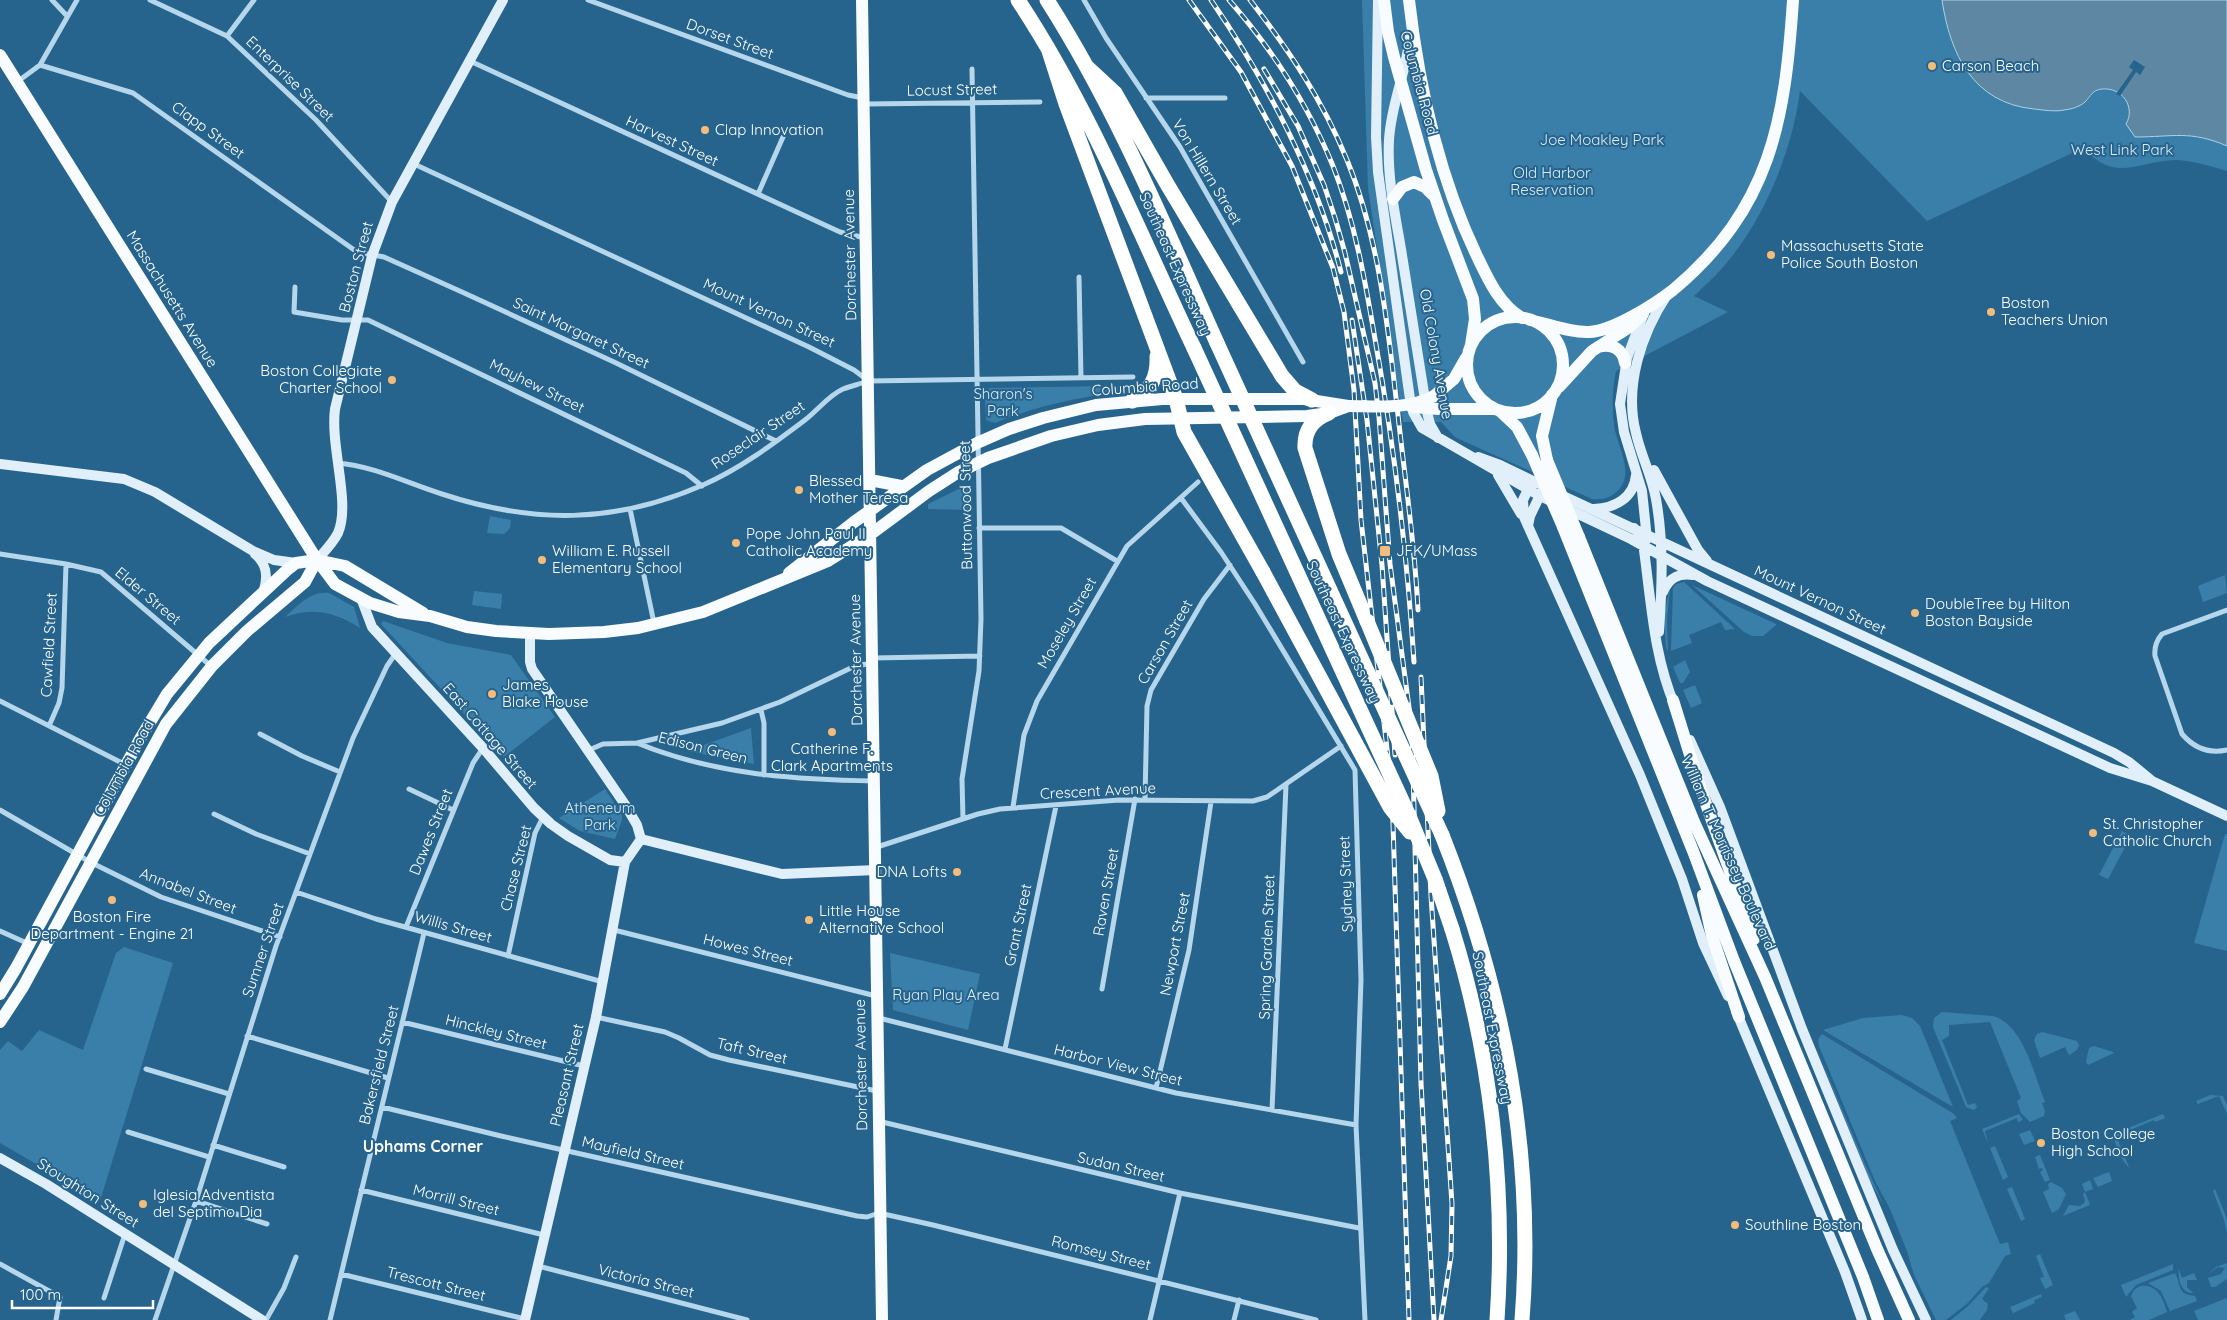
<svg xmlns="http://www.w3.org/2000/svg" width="2227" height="1320" viewBox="0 0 2227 1320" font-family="Quicksand,sans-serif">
<rect width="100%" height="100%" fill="#26648d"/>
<path fill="#3a7faa" d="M1362 0H1942C1946 26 1952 52 1969 73L2087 101C2101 74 2141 96 2126 124L2135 136C2173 137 2190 130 2227 146V171C2209 166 2192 160 2174 160 2134 162 2117 183 2083 148L1927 221 1800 91C1792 152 1764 220 1724 266 1715 277 1704 286 1694 296L1728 312 1616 371C1612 389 1612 407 1614 425 1617 448 1638 476 1614 494 1607 499 1600 500 1592 499L1461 440 1455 437 1441 422H1403L1368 188Z
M1117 386 1133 389C1085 397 1040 404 995 423L986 420 985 392 990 388Z
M965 486 971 491 972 510 928 509V504Z
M490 516 511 520 510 528 504 534 487 533Z
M2225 575 2227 593 2203 602 2198 586Z
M1684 582 1735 629 1725 630 1721 622 1689 635 1692 643 1671 651 1673 588 1676 584Z
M1692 585 1776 624V625L1763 636H1752L1744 632Z
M1670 587 1667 620 1668 651 1666 648 1664 616Z
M474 591 502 594 501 609 472 605Z
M329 593 354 607 360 628C335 612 313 607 285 617 299 605 310 591 329 593Z
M383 621 447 643 511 655 555 717 504 757 381 624Z
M1685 660 1690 672 1683 683H1680L1673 667Z
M1695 685 1702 703 1691 708 1683 690Z
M751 728 754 764 687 751Z
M605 789 622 815V820L615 839 580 831 559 818Z
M2122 831 2131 836 2108 879 2099 875Z
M2225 834H2227V951L2194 943Z
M124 947 173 963 100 1201 0 1143V1050L8 1041 22 1051 39 1030 83 1050 116 953Z
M890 953 980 974 968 1030 893 1010Z
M1942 1012 1993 1016C2024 1025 2034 1075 2045 1102L2042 1103 2045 1111 2044 1116 2030 1122 2021 1113 2017 1101 2021 1098 1990 1022 1949 1025V1036L1942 1040 1968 1105 1975 1103 1977 1107 1974 1110 1966 1107 1933 1027 1934 1018Z
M1902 1015 1912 1018 1920 1026 1953 1107 1823 1030 1863 1018Z
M2042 1032 2077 1041 2079 1045 2077 1050 2069 1055 2065 1047 2040 1058 2034 1040 2037 1034Z
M1822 1034 1954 1114 1957 1118 1950 1121 2000 1244 2008 1242 2011 1254 2005 1256 1989 1283 1982 1287 1968 1303 1946 1320H1936L1914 1275 1907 1251 1890 1209 1875 1181 1819 1046 1818 1039Z
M1814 1042 1863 1159 1884 1206 1869 1179Z
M2094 1046 2113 1052 2114 1053 2088 1065 2086 1062 2089 1048Z
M2210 1095 2223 1096 2227 1105V1114L2219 1096 2198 1104 2196 1101Z
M2019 1114 2023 1120 2018 1122 2017 1118 1985 1131 1988 1143 1982 1129Z
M2163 1114 2165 1118 2155 1122 2154 1120 2130 1130 2129 1132 2128 1128Z
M2030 1130 2035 1141 2024 1145 2019 1134Z
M2119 1132 2120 1136 2117 1138 2129 1167C2122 1162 2114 1144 2114 1135Z
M1995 1146 2008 1177 2003 1180 1990 1148Z
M2040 1155 2050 1180 2045 1182 2040 1172 2043 1170 2041 1168 2039 1169 2035 1157Z
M2109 1172 2112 1181 2098 1187 2093 1178Z
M2090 1180 2093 1189 2085 1192 2090 1205 2063 1216 2069 1205 2080 1206 2084 1203 2085 1200 2083 1195 2085 1192 2082 1184Z
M2051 1182 2062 1188 2066 1194 2059 1209 2052 1213 2043 1192 2049 1189 2048 1184Z
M2012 1187 2025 1219 2021 1221 2007 1189Z
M2215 1189 2227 1219V1234L2224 1220 2213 1191Z
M2040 1254 2053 1285 2045 1289 2040 1278 2044 1277 2036 1256Z
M2227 1263V1279L2215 1287H2211L2208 1278 2221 1274 2225 1268 2218 1267 2207 1275 2216 1267Z
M2173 1264V1270L2136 1285 2126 1297 2121 1285Z
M2179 1269 2182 1278 2194 1273 2197 1280H2187V1287L2193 1293C2181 1293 2178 1280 2179 1269Z
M2175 1273C2182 1286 2176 1294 2195 1296L2197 1301 2170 1311 2161 1291 2148 1283Z
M2140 1286C2157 1284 2163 1298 2167 1312L2149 1320H2130L2135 1317 2132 1312 2137 1308 2131 1296 2134 1290Z
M1986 1287 1989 1288 1982 1299 1988 1304 1987 1310 1980 1320H1951L1968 1306Z
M2041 1294 2042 1297 2034 1300 2035 1303 2013 1313 2010 1307Z
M2227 1298V1320H2198L2194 1311Z
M2075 1311 2080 1320H2066L2064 1315Z"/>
<path fill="#5d87a2" stroke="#a9d3eb" d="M1942 0H2227V146C2190 130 2173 137 2135 137L2126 124C2136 107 2122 87 2102 89 2092 90 2091 96 2085 102 2079 107 2072 109 2064 110 2055 112 2044 110 2034 109 1973 103 1950 54 1942 0Z"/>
<path fill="#26648d" d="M2134 60 2145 67 2140 75 2136 72 2120 96 2116 94 2133 70 2129 67Z"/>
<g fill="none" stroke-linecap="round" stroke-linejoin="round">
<path stroke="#b5d6eb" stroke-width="5" d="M52 0 67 16
M150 0 227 36 316 120 392 202
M588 0 848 95 863 98
M1084 0 1106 38 1180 147 1303 362
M227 36 254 0
M470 61 840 232 865 238
M40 65 77 0
M17 82 40 65 133 93 357 252 384 257 462 292 614 362 776 441
M1146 98H1225
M865 104 1040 102
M414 164 809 347 854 370 866 379
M758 194 783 137
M1079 277 1081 378
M295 287 294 312 342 320H368L686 473 702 486
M337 463C374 466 407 483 442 494 533 524 614 524 703 485 740 469 773 444 805 420 817 411 829 395 843 389 851 386 860 384 868 381L1133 377
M1181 498 1221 552 1255 604 1355 770 1361 980 1356 1125 1365 1320
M630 509 654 623
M979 528H1061L1117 561
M0 554 66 564 101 572 211 666
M2227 610 2162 634C2156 641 2154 647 2155 656L2182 734C2194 748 2209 754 2227 750
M873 658 980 656
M0 701 126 765
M761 710 764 723V775
M49 726 59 703 62 688 66 564
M260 734 302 756 340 772
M637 743C713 774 793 780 874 781
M589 750 603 744 637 743 722 723 780 702 855 666 873 663
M409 789 453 810
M1145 799 1147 706 1151 690 1204 599 1230 565
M1013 807 1024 735 1037 701 1127 546 1198 482
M0 810 90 862 161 897 280 937
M214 814 256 834 310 854
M963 819 962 779 979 671 981 619 972 69
M877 847 978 814 1000 809 1119 800 1253 801 1267 797 1341 746
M296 892 376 919 603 982
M406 927 473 763 483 748
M614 930 876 996
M0 931 29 944
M508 956 535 833 543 817
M1102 989 1135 799
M596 1017 665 1032 679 1038 710 1055 729 1060 877 1091
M879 1018 1176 1093 1356 1125
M402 1022 584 1066
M247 1036 388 1078
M1005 1049 1056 806
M146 1069 229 1094
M1156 1088 1189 950 1211 802
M382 1107 501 1136 857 1216 867 1217 879 1213 933 1225 1316 1320
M1272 1110 1286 785
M878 1121 1180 1193 1359 1228
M128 1132 209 1157
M213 1145 284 1167
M361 1190 544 1235
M196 1201 267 1224
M0 1264 60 1297 56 1320
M538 1266 747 1320
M341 1274 525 1319
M104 1298 125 1234
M155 1320 196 1201 276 946 353 738 387 666 396 653
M266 1320 284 1288 296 1257
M330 1320 424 933
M1150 1320 1180 1193
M1234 1320 1239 1300"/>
<path stroke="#e0eff9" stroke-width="10" d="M1378 0 1376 137 1378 172 1410 399 1413 412 1422 428 1540 496 1631 539 1707 581 2110 768 2152 781 2227 816
M1410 35C1407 71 1391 103 1389 140 1387 176 1395 214 1401 249 1410 303 1418 358 1427 412L1430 424 1438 438
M1642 318 1627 358 1620 404 1624 432 1642 491 1647 539
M1478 457 1500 465 1537 483
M0 464 124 479 155 492 253 551 274 560 296 563
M1654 470 1698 550 1707 561
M1498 475 1521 514
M1532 481 1523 500 1524 517 1640 775 1682 879 1703 943 1728 996
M1559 494 2114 753 2129 762 2151 780
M1594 509C1615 508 1634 498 1636 475
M1528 526 1530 516 1542 491
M1634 528 1641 535 1643 543C1651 598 1653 655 1675 706
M255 554C267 564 268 576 264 590
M317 560C324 552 333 543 338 533 351 503 330 447 335 409L372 256 392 202 503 0
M1663 592C1669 578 1678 573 1693 575
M361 598 372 627 483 748 534 808 551 824 568 836 610 860 625 862
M1659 632C1662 588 1664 543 1656 499 1652 476 1641 456 1636 433 1624 387 1641 334 1667 295
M530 634V662L532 669 626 806 637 825 641 839
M1690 740 1720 807 1802 1029 1893 1250 1926 1320
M641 839 782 874 876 870
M1736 1011 1845 1272 1862 1320
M0 1158 46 1184 262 1320
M525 1320 596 1017 625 862 641 839"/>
<path stroke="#f9fcff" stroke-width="12" d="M862 0 882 1320
M1384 0 1388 32 1394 57 1426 170 1443 220 1473 299 1475 319 1471 345
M1409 0C1419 88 1438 174 1476 254 1487 277 1499 305 1522 318
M0 55 317 560 335 584 370 603 399 612 430 616 467 627 496 631 549 634 604 632 638 628 703 612 828 561 871 534 929 491 957 473 988 458 1051 436 1098 425 1145 419 1307 416 1329 413 1348 406
M1393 199 1402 187 1414 182 1425 187 1433 195
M1467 365a48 48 0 1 1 96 0a48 48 0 1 1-96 0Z
M1530 320C1549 324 1571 333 1589 332 1613 331 1655 304 1673 290 1771 208 1785 121 1793 0
M1598 347C1612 343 1623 349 1625 363
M1559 387 1592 351 1628 328 1643 314
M1434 396 1454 379 1466 358
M1439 409H1494
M1500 411 1517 427 1532 455
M1547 460 1542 436 1552 395
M870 480 901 486
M1563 527 1693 851 1734 961 1863 1277 1878 1320
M1579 537 1694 822 1765 977 1877 1249 1909 1320
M789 573 854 522 927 470 977 443 1009 429 1043 418 1096 405 1162 399H1304L1348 406
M1673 700 1700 787 1754 939
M1703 895 1712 936 1739 1017
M0 994 16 968 140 739 167 694 209 643 287 570 296 563 317 560 345 566 423 613
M0 1022 23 987 166 724 212 666 247 631 305 582 317 560"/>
<path stroke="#fff" stroke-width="15" d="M1018 0C1090 109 1138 230 1194 348
M1047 0C1116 108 1165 227 1217 343
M1048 48 1066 104 1176 399 1184 432 1263 572
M1087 67 1115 93 1167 184 1282 376 1295 391 1312 400
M1132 401C1151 391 1158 377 1157 356
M1329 413C1313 419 1304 430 1305 448L1339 554 1367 621
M1442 835C1503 989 1535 1154 1522 1320
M1452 929C1491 1054 1506 1189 1497 1320"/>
<defs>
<path id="rail" d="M1189 0 1241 72 1292 166 1333 268 1344 312 1354 390 1361 520 1392 793 1409 1320
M1211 0C1266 80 1317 177 1341 272
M1229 0C1273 50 1308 105 1333 166 1355 222 1365 280 1375 339 1394 445 1407 553 1414 662
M1250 0C1289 50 1323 101 1347 160 1380 240 1388 330 1398 415 1405 480 1415 545 1418 610
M1264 69 1298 126 1324 185 1335 218 1345 253 1375 383 1379 417 1390 564 1412 730 1421 1083 1434 1320
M1352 320 1367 420 1382 565 1395 755
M1421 677 1431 896 1452 1204 1451 1256 1441 1320"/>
</defs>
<use href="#rail" stroke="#fff" stroke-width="5"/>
<use href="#rail" stroke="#26648d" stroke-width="3" stroke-dasharray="9" stroke-linecap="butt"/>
<path stroke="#f9fcff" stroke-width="12" d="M1348 406C1377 406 1408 410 1434 396
M1412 407 1439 409
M1532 455 1563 527
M1547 460 1579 537"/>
<path stroke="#fff" stroke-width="15" d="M1217 343 1442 835
M1194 348 1409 816 1435 879 1452 929
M1263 572 1390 807 1410 832
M1367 621 1431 776 1438 811"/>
</g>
<g fill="#f4bc7a" stroke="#26648d" stroke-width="2">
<circle cx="1932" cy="66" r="5"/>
<circle cx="705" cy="130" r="5"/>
<circle cx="1771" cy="255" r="5"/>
<circle cx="1991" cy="312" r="5"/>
<circle cx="392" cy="380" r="5"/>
<circle cx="799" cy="490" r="5"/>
<circle cx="736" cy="543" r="5"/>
<rect x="1379" y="545" width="12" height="12" rx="2.5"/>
<circle cx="542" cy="560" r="5"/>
<circle cx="1915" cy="613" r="5"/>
<circle cx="492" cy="694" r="5"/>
<circle cx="832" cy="732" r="5"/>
<circle cx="2093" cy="833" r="5"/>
<circle cx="957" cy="872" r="5"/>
<circle cx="112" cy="900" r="5"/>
<circle cx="809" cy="920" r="5"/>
<circle cx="2041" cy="1143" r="5"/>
<circle cx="143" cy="1204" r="5"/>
<circle cx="1735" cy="1225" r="5"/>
</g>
<g text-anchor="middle" stroke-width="4" stroke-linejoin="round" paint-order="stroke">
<g font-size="15" fill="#fff" stroke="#26648d">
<text transform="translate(730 39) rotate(20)" y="5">Dorset Street</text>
<text transform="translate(290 79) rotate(44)" y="5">Enterprise Street</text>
<text transform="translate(1419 83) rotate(75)" y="5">Columbia Road</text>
<text transform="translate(952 90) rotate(-1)" y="5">Locust Street</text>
<text transform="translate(208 130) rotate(36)" y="5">Clapp Street</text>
<text transform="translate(672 141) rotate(25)" y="5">Harvest Street</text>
<text transform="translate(1207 172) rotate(59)" y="5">Von Hillern Street</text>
<text transform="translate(850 255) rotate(-91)" y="5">Dorchester Avenue</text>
<text transform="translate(1175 264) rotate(66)" y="5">Southeast Expressway</text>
<text transform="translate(356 267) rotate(-75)" y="5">Boston Street</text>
<text transform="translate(172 299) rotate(58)" y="5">Massachusetts Avenue</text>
<text transform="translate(769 313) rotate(25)" y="5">Mount Vernon Street</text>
<text transform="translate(581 333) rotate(25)" y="5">Saint Margaret Street</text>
<text transform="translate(1436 354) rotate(80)" y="5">Old Colony Avenue</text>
<text transform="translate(537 386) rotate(26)" y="5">Mayhew Street</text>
<text transform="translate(1145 387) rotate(-4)" y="5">Columbia Road</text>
<text transform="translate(758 435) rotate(-34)" y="5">Roseclair Street</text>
<text transform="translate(966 505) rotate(-91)" y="5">Buttonwood Street</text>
<text transform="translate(148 596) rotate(40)" y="5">Elder Street</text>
<text transform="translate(1820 600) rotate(25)" y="5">Mount Vernon Street</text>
<text transform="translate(1067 623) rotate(-60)" y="5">Moseley Street</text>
<text transform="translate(1343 632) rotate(65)" y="5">Southeast Expressway</text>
<text transform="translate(1165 642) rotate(-60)" y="5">Carson Street</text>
<text transform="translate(49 645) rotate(-87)" y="5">Cawfield Street</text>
<text transform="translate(856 660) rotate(-91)" y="5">Dorchester Avenue</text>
<text transform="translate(490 736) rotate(49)" y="5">East Cottage Street</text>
<text transform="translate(703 748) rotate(14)" y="5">Edison Green</text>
<text transform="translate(124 768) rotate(-61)" y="5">Columbia Road</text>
<text transform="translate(1098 791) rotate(-3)" y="5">Crescent Avenue</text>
<text transform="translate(431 832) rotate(-68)" y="5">Dawes Street</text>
<text transform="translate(1728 853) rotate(66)" y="5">William T. Morrissey Boulevard</text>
<text transform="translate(516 868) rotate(-76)" y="5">Chase Street</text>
<text transform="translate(1346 884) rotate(-92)" y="5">Sydney Street</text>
<text transform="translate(188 891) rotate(21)" y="5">Annabel Street</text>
<text transform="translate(1106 892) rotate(-80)" y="5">Raven Street</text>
<text transform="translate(1018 925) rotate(-78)" y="5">Grant Street</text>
<text transform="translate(453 927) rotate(16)" y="5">Willis Street</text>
<text transform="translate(1175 944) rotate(-79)" y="5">Newport Street</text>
<text transform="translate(1267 947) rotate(-88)" y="5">Spring Garden Street</text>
<text transform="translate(263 950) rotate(-71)" y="5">Sumner Street</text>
<text transform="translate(748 950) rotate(14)" y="5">Howes Street</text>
<text transform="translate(1492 1028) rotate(79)" y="5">Southeast Expressway</text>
<text transform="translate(496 1032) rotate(14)" y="5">Hinckley Street</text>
<text transform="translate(752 1051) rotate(13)" y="5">Taft Street</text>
<text transform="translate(379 1065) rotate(-76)" y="5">Bakersfield Street</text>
<text transform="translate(861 1065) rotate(-91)" y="5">Dorchester Avenue</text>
<text transform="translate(1118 1065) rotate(14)" y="5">Harbor View Street</text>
<text transform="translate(567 1075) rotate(-77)" y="5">Pleasant Street</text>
<text transform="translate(633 1153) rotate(13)" y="5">Mayfield Street</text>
<text transform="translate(1121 1167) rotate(13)" y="5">Sudan Street</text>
<text transform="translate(88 1193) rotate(32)" y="5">Stoughton Street</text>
<text transform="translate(456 1200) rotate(14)" y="5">Morrill Street</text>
<text transform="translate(1101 1253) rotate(14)" y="5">Romsey Street</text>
<text transform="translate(646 1281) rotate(14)" y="5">Victoria Street</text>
<text transform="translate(436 1284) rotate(14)" y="5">Trescott Street</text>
</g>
<g font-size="15" fill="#fff" stroke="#26648d" text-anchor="start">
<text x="1942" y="71">Carson Beach</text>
<text x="715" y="135">Clap Innovation</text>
<text x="1781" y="251">Massachusetts State<tspan x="1781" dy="17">Police South Boston</tspan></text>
<text x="2001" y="308">Boston<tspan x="2001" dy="17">Teachers Union</tspan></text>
<text x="382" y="376" text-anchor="end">Boston Collegiate<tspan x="382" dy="17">Charter School</tspan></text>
<text x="809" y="486">Blessed<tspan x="809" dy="17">Mother Teresa</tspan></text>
<text x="746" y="539">Pope John Paul II<tspan x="746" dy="17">Catholic Academy</tspan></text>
<text x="552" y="556">William E. Russell<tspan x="552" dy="17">Elementary School</tspan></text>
<text x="1396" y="556">JFK/UMass</text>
<text x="1925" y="609">DoubleTree by Hilton<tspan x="1925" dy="17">Boston Bayside</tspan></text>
<text x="502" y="690">James<tspan x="502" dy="17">Blake House</tspan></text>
<text x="832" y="754" text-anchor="middle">Catherine F.<tspan x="832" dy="17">Clark Apartments</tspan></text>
<text x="2103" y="829">St. Christopher<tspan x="2103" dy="17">Catholic Church</tspan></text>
<text x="947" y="877" text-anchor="end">DNA Lofts</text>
<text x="819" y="916">Little House<tspan x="819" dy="17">Alternative School</tspan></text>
<text x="112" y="922" text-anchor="middle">Boston Fire<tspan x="112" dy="17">Department - Engine 21</tspan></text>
<text x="2051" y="1139">Boston College<tspan x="2051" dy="17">High School</tspan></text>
<text x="153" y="1200">Iglesia Adventista<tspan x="153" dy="17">del Septimo Dia</tspan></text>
<text x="1745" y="1230">Southline Boston</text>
</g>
<g font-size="15" fill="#daecf8" stroke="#26648d">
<text x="1602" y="145">Joe Moakley Park</text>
<text x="2122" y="155">West Link Park</text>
<text x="1552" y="178">Old Harbor<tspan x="1552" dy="17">Reservation</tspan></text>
<text x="1003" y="399">Sharon's<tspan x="1003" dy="17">Park</tspan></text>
<text x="600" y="813">Atheneum<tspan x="600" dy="17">Park</tspan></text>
<text x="946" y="1000">Ryan Play Area</text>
</g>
<g font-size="16" font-weight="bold" fill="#fff" stroke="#26648d">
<text x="423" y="1152">Uphams Corner</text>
</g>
</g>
<path d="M12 1300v8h141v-8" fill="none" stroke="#ffffff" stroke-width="2.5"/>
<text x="20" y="1300" font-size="15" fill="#ffffff" stroke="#26648d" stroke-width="4" paint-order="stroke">100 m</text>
</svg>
